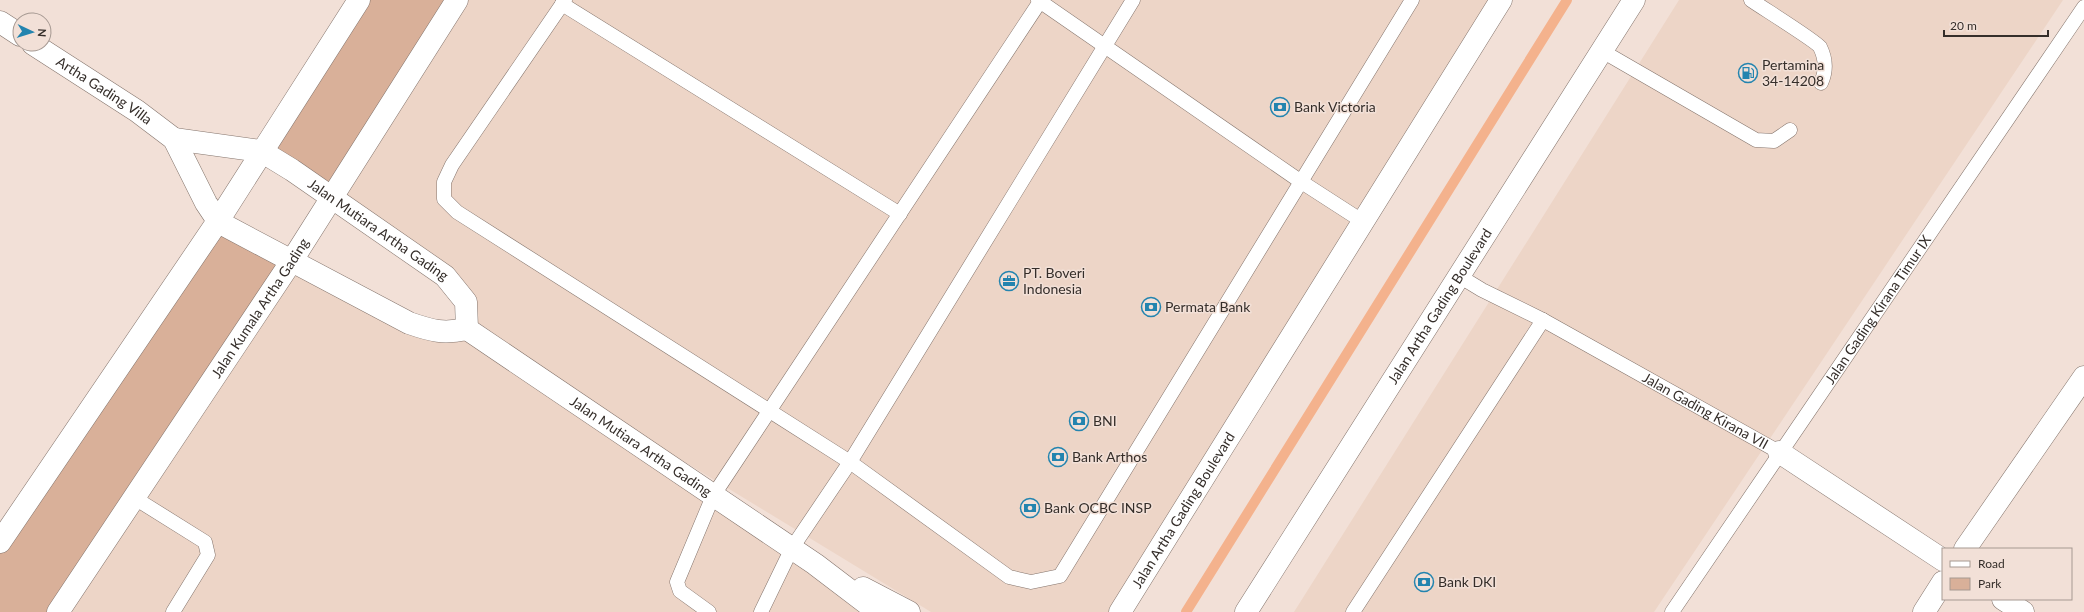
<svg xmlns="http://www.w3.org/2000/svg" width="2084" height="612" viewBox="0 0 2084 612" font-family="Lato,sans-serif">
<rect width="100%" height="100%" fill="#f2e0d7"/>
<path fill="#edd5c7" d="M459 0H1501L1122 612H931L478 336 792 548 911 612H59L291 262 409 323 467 329 466 302 331 197Z
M1679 0H2063L1654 612H1294Z"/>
<path fill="#d9b099" d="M351 0H459L331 197 254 149Z
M218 221 291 262 59 612H0V542Z"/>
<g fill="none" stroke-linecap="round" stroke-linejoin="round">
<path stroke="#f4b28d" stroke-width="10" d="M1186 612 1567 0"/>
<defs>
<g id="lane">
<path d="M565 0 452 165 444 182V199L457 212 850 462 1009 577 1031 582 1060 576 1412 0"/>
<path d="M1038 0 1300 181 1362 221"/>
<path d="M1751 0C1761 7 1816 41 1820 47 1826 59 1826 72 1821 83"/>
<path d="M562 4 900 214"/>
<path d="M1602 51 1756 140 1774 141 1790 130"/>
<path id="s1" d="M1459 276 1482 290 1543 320 1779 452"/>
<path d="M133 497 205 542 208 555 173 612"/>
<path d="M709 612 680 591 677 582 713 496 1041 0"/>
<path d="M761 612 792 548 850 462 1133 0"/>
<path d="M1353 612 1543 320"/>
<path id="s2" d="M1672 612 2084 7"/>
</g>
<g id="street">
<path d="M0 22 20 35"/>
<path id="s3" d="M33 44 137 111 174 139 206 203 218 221 224 225 409 323C432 331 443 334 467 329L815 564 878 612"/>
<path id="s4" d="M174 139 261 151 292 170 445 276 466 302 467 329"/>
<path d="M1779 452 1943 560"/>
<path d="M0 542 218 221 359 0"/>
<path d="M1965 549 2084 377"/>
<path d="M863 588 909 612"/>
<path d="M2003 599 2023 612"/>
<path id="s5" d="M58 612 291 262 457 0"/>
<path d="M1924 612 1943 582"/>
</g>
<g id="secondary">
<path id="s6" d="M1120 612 1501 0"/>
<path id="s7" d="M1246 612 1634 0"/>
</g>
</defs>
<use href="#lane" stroke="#84746c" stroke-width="15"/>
<use href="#street" stroke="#84746c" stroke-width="23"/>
<use href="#secondary" stroke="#84746c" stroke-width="23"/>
<use href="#lane" stroke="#fff" stroke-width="14"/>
<use href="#street" stroke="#fff" stroke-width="22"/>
<use href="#secondary" stroke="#fff" stroke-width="22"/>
</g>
<defs>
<symbol id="fuel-ring" viewBox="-11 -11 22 22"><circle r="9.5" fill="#f2e0d7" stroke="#2384af" stroke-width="1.5"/><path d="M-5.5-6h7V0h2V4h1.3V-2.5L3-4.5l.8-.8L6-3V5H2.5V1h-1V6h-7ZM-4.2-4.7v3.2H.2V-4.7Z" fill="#2384af"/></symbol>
<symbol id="bank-ring" viewBox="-11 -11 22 22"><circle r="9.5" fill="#f2e0d7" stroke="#2384af" stroke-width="1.5"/><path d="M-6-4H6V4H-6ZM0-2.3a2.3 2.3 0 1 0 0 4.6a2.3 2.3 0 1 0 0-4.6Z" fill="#2384af"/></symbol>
<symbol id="office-ring" viewBox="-11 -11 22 22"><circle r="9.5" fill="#f2e0d7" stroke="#2384af" stroke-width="1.5"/><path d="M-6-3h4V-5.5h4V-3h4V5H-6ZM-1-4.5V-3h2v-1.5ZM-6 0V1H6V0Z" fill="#2384af"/></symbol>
</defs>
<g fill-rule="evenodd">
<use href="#fuel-ring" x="1737" y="62" width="22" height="22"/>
<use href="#bank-ring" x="1269" y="96" width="22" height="22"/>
<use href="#office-ring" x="998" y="270" width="22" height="22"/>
<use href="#bank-ring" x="1140" y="296" width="22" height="22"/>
<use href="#bank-ring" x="1068" y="410" width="22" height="22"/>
<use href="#bank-ring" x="1047" y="446" width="22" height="22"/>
<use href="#bank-ring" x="1019" y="497" width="22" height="22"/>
<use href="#bank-ring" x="1413" y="571" width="22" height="22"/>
</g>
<g text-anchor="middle" stroke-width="3" stroke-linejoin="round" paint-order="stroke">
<g font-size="14" fill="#352e2a" stroke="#f2e0d7" text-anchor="start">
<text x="1762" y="70">Pertamina<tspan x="1762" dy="16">34-14208</tspan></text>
<text x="1294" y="112">Bank Victoria</text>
<text x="1023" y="278">PT. Boveri<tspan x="1023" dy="16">Indonesia</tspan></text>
<text x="1165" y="312">Permata Bank</text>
<text x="1093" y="426">BNI</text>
<text x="1072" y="462">Bank Arthos</text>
<text x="1044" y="513">Bank OCBC INSP</text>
<text x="1438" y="587">Bank DKI</text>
</g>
<g font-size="14" fill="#352e2a" stroke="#f2e0d7">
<text dy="5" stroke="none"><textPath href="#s3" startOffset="85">Artha Gading Villa</textPath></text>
<text dy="5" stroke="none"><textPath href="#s4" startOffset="229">Jalan Mutiara Artha Gading</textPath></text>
<text dy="5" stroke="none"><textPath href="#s7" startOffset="362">Jalan Artha Gading Boulevard</textPath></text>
<text dy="5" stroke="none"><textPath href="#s5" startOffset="365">Jalan Kumala Artha Gading</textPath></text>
<text dy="5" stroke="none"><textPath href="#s2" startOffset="366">Jalan Gading Kirana Timur IX</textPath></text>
<text dy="5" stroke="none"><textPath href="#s1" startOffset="281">Jalan Gading Kirana VII</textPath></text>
<text dy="5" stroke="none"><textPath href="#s3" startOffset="749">Jalan Mutiara Artha Gading</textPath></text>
<text dy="5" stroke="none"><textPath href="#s6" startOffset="120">Jalan Artha Gading Boulevard</textPath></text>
</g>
</g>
<rect x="1942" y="548" width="130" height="52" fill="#f2e0d7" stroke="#a69992"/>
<rect x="1950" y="561" width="20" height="6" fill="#ffffff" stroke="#a69992"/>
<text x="1978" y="568" font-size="12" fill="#352e2a">Road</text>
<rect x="1950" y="578" width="20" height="12" fill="#d9b099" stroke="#a69992"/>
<text x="1978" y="588" font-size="12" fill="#352e2a">Park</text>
<g transform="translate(32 32) rotate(94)"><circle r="19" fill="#f2e0d7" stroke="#a69992"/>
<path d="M0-3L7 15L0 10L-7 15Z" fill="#2384af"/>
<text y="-6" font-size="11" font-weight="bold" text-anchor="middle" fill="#352e2a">N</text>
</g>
<path d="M1944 30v6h104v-6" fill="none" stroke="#352e2a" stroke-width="2"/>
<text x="1950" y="30" font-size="12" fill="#352e2a" stroke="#f2e0d7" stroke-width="3" paint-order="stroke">20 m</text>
</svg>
